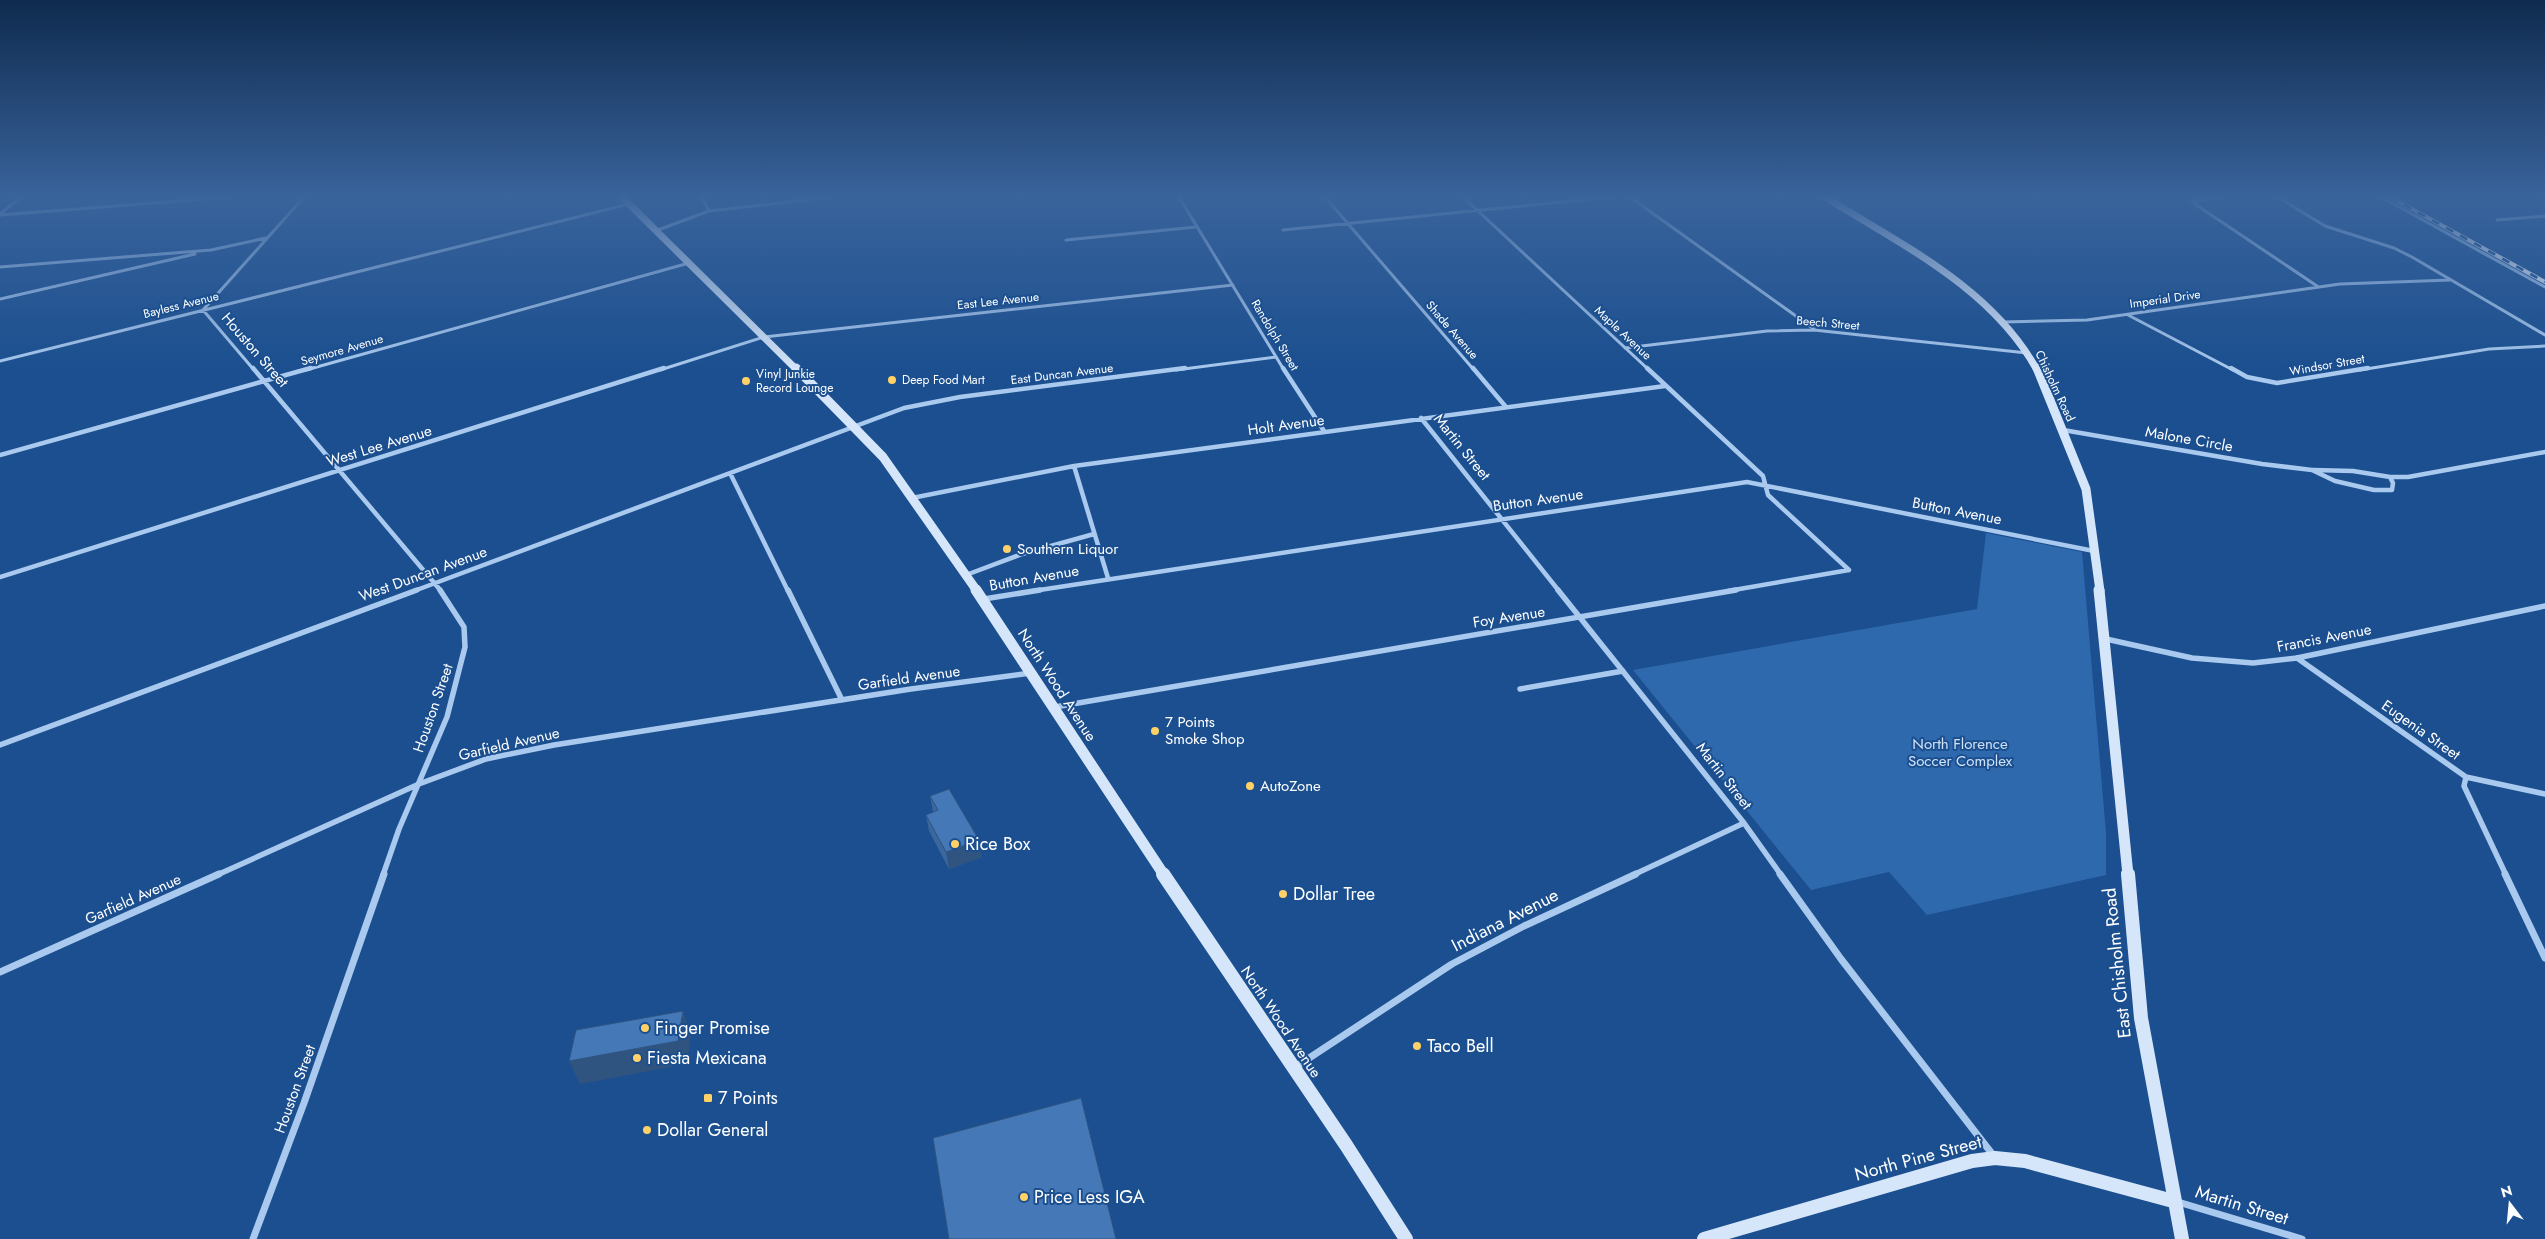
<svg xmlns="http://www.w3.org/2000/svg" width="2545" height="1239" viewBox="0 0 2545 1239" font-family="Jost,sans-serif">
<rect width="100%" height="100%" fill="#1b4f8f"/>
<path fill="#2e69ad" d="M1986 533 2082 552 2106 833V875L1927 915 1889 872 1811 890 1633 670 1977 609Z"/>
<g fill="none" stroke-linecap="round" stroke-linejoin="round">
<path stroke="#a9c9ee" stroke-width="3" d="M702 197 709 211
M1179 197 1284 370
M1325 197 1474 370
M1463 197 1649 370
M1630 197 1814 329
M2221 197 2192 202 2317 286
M2278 197 2325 226 2394 248 2412 257 2545 335
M2381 197 2545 287
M0 214 21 197
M0 215 229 197
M2497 220 2545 216
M1283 230 1611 197
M655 231 709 211 831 197
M1066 240 1196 227
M0 267 211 250 266 238
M0 299 195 254
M2128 315 2233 370
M2003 322 2087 320 2340 284 2450 280
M1625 348 1767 331 1814 330 2027 353
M0 361 629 204
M254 370 203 310 304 197
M306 370 689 263
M660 370 764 337 1233 285
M1176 370 1276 357
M2360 370 2489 349 2545 346"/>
<path stroke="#a9c9ee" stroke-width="4.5" d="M253 368 441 591
M1283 368 1324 431
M1473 368 1506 407
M1647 368 1763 476 1768 495 1849 570
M2231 368 2247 377 2277 383 2368 368
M1421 418 1559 591
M2063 430 2262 464 2312 470 2335 481 2374 490H2392L2393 483 2390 477
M0 455 311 368
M1074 466 1108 578
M2313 470 2353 471 2390 477H2408L2545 452
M730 473 788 591
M912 498 1074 466 1665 386
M966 575 1022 554 1094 534
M0 577 664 368
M414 591 904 408 960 397 1185 368
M1033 591 1747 482 2094 551
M1728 591 1849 570"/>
<path stroke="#a9c9ee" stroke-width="5.5" d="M788 590 842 700
M1558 590 1744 823 1781 875
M984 599 1040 590
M2106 639 2192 658 2253 663 2297 658 2545 606
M2297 658 2466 777 2464 786 2506 875
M1520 689 1623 671
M1055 707 1736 590
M0 745 417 590
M2466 777 2545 794
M217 875 419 784 486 759 554 745 911 689 1031 673
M383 875 399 829 447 717 465 647 464 627 440 590
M1633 875 1744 823"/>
<path stroke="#a9c9ee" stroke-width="7" d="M1780 874 1841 959 1993 1155
M2505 874 2545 958
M0 972 219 874
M1294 1068 1452 964 1524 926 1636 874
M2178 1202 2302 1239
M253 1239 304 1103 384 874"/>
<path stroke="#d6e6fa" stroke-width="7" d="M622 197 797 370
M1825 197C1902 245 1992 288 2037 370"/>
<path stroke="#d6e6fa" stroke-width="9" d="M796 368 883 457 977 591
M2037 368 2086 489 2100 591"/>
<path stroke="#d6e6fa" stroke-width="11" d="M976 590 1164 875
M2099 590 2128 875"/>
<path stroke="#d6e6fa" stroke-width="14" d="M1163 874 1346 1145 1406 1239
M2128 874 2141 1018 2182 1239
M1704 1239 1972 1161 1995 1158 2025 1161 2173 1201"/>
<defs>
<path id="rail" d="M2390 197 2545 282"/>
</defs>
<use href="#rail" stroke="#fff" stroke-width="4"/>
<use href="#rail" stroke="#1b4f8f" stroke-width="2.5" stroke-dasharray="8" stroke-linecap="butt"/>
</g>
<path fill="#3a679d" d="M930 796 982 857 949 869 929 831 926 815 933 812Z"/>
<path fill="#305480" d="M979 840 982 857 949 869 946 852Z
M683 1011 691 1034 687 1064 580 1084 569 1061Z"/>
<path fill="#4478b7" stroke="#305480" d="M949 789 979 840 946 852 926 815 938 810 930 796Z
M683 1011 678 1041 569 1061 576 1030Z
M1081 1098 1116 1239H949L933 1138Z"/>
<linearGradient id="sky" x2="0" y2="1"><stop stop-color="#0f2b4f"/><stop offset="0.53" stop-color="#39639b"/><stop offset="1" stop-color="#39639b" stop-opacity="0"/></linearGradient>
<rect width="2545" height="370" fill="url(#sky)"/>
<g fill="#ffd166" stroke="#1b4f8f" stroke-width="2">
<circle cx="892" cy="380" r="5"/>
<circle cx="746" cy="381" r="5"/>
<circle cx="1007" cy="549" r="5"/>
<circle cx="1155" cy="731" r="5"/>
<circle cx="1250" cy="786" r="5"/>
<circle cx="955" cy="844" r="5"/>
<circle cx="1283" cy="894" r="5"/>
<circle cx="645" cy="1028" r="5"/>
<circle cx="1417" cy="1046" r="5"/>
<circle cx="637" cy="1058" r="5"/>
<rect x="703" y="1093" width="10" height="10" rx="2.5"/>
<circle cx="647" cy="1130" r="5"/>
<circle cx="1024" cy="1197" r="5"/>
</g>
<g text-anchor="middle" stroke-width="4" stroke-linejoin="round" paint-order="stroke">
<g font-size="12" fill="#fff" stroke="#1b4f8f">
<text transform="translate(2165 299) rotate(-8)" y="4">Imperial Drive</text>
<text transform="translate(998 301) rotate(-6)" y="4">East Lee Avenue</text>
<text transform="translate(181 305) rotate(-14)" y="4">Bayless Avenue</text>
<text transform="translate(1828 323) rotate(5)" y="4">Beech Street</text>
<text transform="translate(1452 330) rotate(49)" y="4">Shade Avenue</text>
<text transform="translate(1623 333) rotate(43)" y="4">Maple Avenue</text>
<text transform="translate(1275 335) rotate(59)" y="4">Randolph Street</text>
<text transform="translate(342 350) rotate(-16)" y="4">Seymore Avenue</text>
<text transform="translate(2327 365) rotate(-10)" y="4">Windsor Street</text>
<text transform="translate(1062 374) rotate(-7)" y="4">East Duncan Avenue</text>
<text transform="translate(2055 386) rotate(65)" y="4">Chisholm Road</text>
</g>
<g font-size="12" fill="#fff" stroke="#1b4f8f" text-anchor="start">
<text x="756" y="378">Vinyl Junkie<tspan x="756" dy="14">Record Lounge</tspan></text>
<text x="902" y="384">Deep Food Mart</text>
</g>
<g font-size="15" fill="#fff" stroke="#1b4f8f">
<text transform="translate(255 350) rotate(49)" y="5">Houston Street</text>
<text transform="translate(1286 425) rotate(-8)" y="5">Holt Avenue</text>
<text transform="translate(2189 439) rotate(10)" y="5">Malone Circle</text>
<text transform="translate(379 446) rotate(-17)" y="5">West Lee Avenue</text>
<text transform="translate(1462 447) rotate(51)" y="5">Martin Street</text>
<text transform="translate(1538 500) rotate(-8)" y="5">Button Avenue</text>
<text transform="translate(1957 511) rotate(11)" y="5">Button Avenue</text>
<text transform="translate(423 574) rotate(-20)" y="5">West Duncan Avenue</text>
<text transform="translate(1034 578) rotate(-10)" y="5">Button Avenue</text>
<text transform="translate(1509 617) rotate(-9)" y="5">Foy Avenue</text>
<text transform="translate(2324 638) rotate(-11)" y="5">Francis Avenue</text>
<text transform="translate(909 678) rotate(-8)" y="5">Garfield Avenue</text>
<text transform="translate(1057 685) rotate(57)" y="5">North Wood Avenue</text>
<text transform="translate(433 708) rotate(-71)" y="5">Houston Street</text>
<text transform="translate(2421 730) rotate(35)" y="5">Eugenia Street</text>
<text transform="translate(509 744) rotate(-13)" y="5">Garfield Avenue</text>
<text transform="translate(1724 776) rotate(52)" y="5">Martin Street</text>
<text transform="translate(133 899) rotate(-24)" y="5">Garfield Avenue</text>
<text transform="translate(1281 1022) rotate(56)" y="5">North Wood Avenue</text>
<text transform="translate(295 1089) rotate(-70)" y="5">Houston Street</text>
</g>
<g font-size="15" fill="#fff" stroke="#1b4f8f" text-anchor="start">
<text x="1017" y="554">Southern Liquor</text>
<text x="1165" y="727">7 Points<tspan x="1165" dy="17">Smoke Shop</tspan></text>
<text x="1260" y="791">AutoZone</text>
</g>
<g font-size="15" fill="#cfe3fa" stroke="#1b4f8f">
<text x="1960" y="749">North Florence<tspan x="1960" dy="17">Soccer Complex</tspan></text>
</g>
<g font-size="18" fill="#fff" stroke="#1b4f8f" text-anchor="start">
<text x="965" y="850">Rice Box</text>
<text x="1293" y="900">Dollar Tree</text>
<text x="655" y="1034">Finger Promise</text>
<text x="1427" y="1052">Taco Bell</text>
<text x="647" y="1064">Fiesta Mexicana</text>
<text x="718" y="1104">7 Points</text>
<text x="657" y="1136">Dollar General</text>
<text x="1034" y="1203">Price Less IGA</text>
</g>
<g font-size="18" fill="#fff" stroke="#1b4f8f">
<text transform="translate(1505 920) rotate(-27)" y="6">Indiana Avenue</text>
<text transform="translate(2117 963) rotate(-96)" y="6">East Chisholm Road</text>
<text transform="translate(1918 1158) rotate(-15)" y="6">North Pine Street</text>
<text transform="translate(2242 1205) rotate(17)" y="6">Martin Street</text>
</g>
</g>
<g transform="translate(2510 1204) rotate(344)" stroke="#1b4f8f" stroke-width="4" paint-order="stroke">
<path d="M0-4L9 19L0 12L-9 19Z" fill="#ffffff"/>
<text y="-8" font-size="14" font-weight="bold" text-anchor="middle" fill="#ffffff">N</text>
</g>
</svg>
